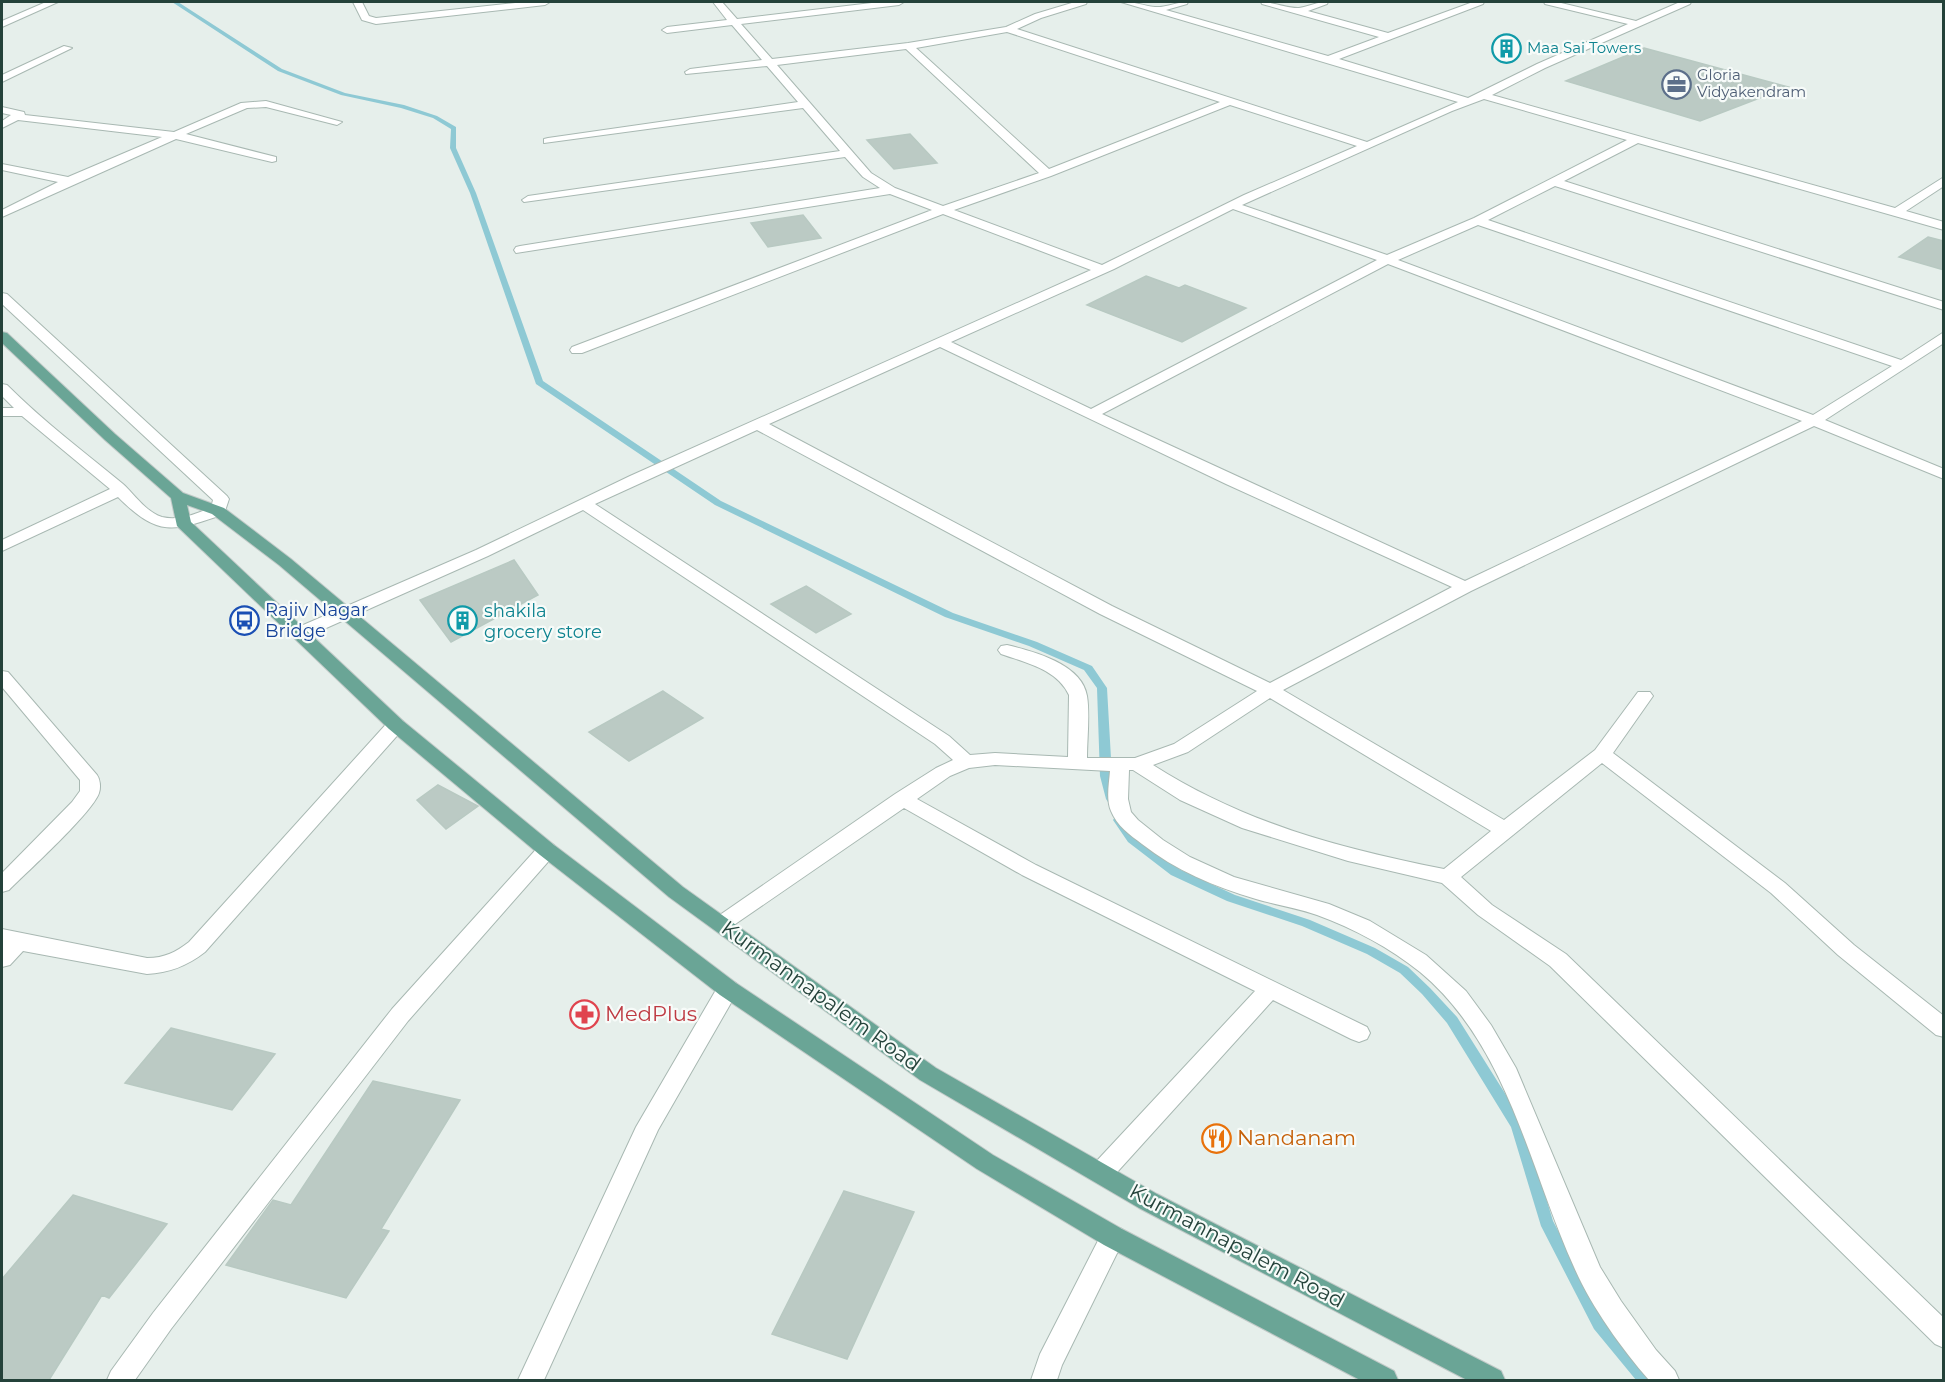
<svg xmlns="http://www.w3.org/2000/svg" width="1945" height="1382" viewBox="0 0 1945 1382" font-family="Montserrat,sans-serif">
<rect width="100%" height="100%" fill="#e6efeb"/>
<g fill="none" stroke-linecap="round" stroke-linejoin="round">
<path fill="#8ec9d4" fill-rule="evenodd" d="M172 2H178L282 69 345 93 404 105 437 116 456 127V148L476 193 543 381 721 501 953 613 1037 642 1092 666 1107 688 1112 776 1118 799 1116 802H1108L1106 799 1100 776 1097 688 1084 670 1029 646 945 617 715 505 536 384 470 193 450 148 451 129 433 118 401 108 341 95 278 71Z
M1119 816 1123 817 1136 836 1179 869 1235 895 1310 920 1375 948 1408 967 1430 988 1457 1017 1523 1122 1553 1221 1604 1319 1651 1375 1653 1380H1636L1594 1329 1541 1226 1511 1127 1447 1023 1422 994 1400 973 1367 954 1302 926 1227 901 1171 875 1128 842 1113 820 1115 817Z"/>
</g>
<path fill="#bbcac4" stroke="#b8c9c2" stroke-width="1.5" d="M1644 48 1788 87 1700 121 1566 81Z
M910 134 937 163 894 169 867 140Z
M803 215 821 238 768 247 751 223Z
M1928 237 1944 241V270L1899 257Z
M1146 276 1179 288 1185 285 1246 308 1182 342 1087 305Z
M514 560 538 595 451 642 420 600Z
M806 586 851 614 816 633 771 604Z
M663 691 703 718 629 761 589 732Z
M438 785 478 806 446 829 417 800Z
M171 1028 275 1054 232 1110 125 1083Z
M373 1081 460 1100 381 1229 389 1231 346 1298 226 1265 273 1200 291 1205Z
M844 1191 914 1212 847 1359 772 1334Z
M73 1195 167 1224 109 1298 102 1295 49 1380H2V1279Z"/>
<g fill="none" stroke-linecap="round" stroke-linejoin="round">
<defs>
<path id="minor" d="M46 2H58L2 27V21Z
M353 2H362L369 16 376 18 525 2H550L545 5 376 24 362 20Z
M713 2H722L737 19 880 2H904L899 5 741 24 772 59 908 43 1006 27 1035 14 1075 2H1087L1086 4 1041 18 1017 29 1367 142 1458 102 1121 2C1133 1 1143 6 1155 7 1165 8 1177 2 1188 2L1187 4 1166 10 1328 56 1379 37 1262 4 1261 2C1273 2 1290 9 1299 8 1310 6 1317 2 1328 2L1327 4 1308 11 1388 33 1473 2H1484L1483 4 1339 59 1468 98 1537 64 1628 24 1545 4 1544 2H1557L1636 21 1680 2H1691L1690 4 1545 68 1492 95 1895 208 1944 177V186L1906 211 1944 222V230L1638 143 1564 181 1944 302V310L1555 186 1488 220 1901 360 1944 332V343L1825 420 1944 469V479L1814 426 1471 591 1283 690 1504 820 1595 750 1638 692H1650L1653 696 1613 753 1785 883 1854 945 1944 1016V1037L1936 1035 1838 955 1771 893 1602 763 1461 877 1492 905 1566 954 1944 1318V1348L1935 1344 1550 966 1478 915 1442 883 1348 861 1242 828 1180 800 1133 770H1129L1128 799 1131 812 1138 820 1163 840 1190 857 1234 877 1329 904 1370 921 1426 955 1466 991 1491 1025 1516 1068 1600 1267 1621 1301 1656 1350 1675 1371 1679 1380H1649C1621 1348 1591 1306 1574 1267 1529 1168 1508 1045 1420 972 1390 948 1353 928 1317 915 1297 908 1276 905 1256 899 1215 887 1175 870 1142 844 1130 835 1117 826 1111 811 1106 799 1109 784 1110 771L995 765 969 768 950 776 917 799 1036 865 1367 1027 1370 1033 1367 1039 1359 1042 1351 1039 1273 1000 1110 1180 1101 1183 1092 1180 1089 1173 1092 1166 1255 991 1022 875 904 808 728 929 721 932 714 929 711 924 714 919 895 794 936 768 953 760 935 744 583 510 488 556 306 637H294L291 633 294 629 476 550 630 476 1091 270 943 214 582 353H572L570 350 572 347 932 210 890 194 516 253 514 250 516 247 520 246 880 188 863 177 845 157 524 202 522 200 528 196 840 151 803 108 544 143V139L548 138 798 102 767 66 686 74 685 72 690 69 762 60 732 25 667 33 662 30 667 27 727 20ZM1007 32 1220 102 1049 169 916 48ZM906 49 1039 173 943 206 895 188 871 173 777 65ZM1484 99 1627 140 1474 218 1387 255 1242 205 1452 111ZM1230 105 1357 146 1244 195 1102 265 954 210 1051 176ZM1233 209 1377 260 1091 409 951 342 1114 269ZM1478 225 1892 366 1813 415 1398 260ZM1388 264 1802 421 1465 581 1102 414ZM940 347 1226 484 1452 587 1270 683 1112 606 769 424ZM757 430 1100 614 1257 691 1174 744 1135 758H1087C1087 738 1090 715 1087 696 1082 664 1033 651 1007 645L1001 646 998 650 1001 654C1026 663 1057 669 1069 695L1068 757 995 753 970 755 949 736 595 504ZM1270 698 1491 831 1444 869C1339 848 1244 823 1153 765L1188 752Z
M64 46 72 48 2 82V75Z
M266 101 342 122 337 125 266 107 247 108 186 134 276 157V161L272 162 176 139 2 217V210L58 182 2 170V164L68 177 162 137 18 120 2 128V121L11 115 2 113V107L24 112 25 115 174 132 241 103Z
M2 293 7 294 227 496 229 499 224 514C173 532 158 537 118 497L2 551V540L110 489 22 416H2V408H14L2 396V384L7 385C43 421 84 452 123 484 135 495 146 512 162 517 179 521 195 514 211 508L213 500 2 304Z
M2 671 8 672 97 775C100 779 101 787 99 793 93 812 27 872 9 890L2 892V873L72 802 80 791V780L2 687Z
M396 719 403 721 405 725 403 729 205 952C187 966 169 973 147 974L23 951 10 965 2 967V929L147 958C165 958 176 952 189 942L389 721Z
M547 843 554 845 557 850 554 855 408 1021 171 1329 135 1380H107L111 1371 153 1313 392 1009 540 845Z
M728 981 736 983 739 989 658 1130 544 1380H518L636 1127 720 983Z
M1113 1226 1122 1229 1125 1237 1062 1365 1057 1380H1031L1040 1354 1104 1229Z"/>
<path id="major" d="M2 332 7 333 115 434 183 493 224 508 291 559 683 887 936 1068 1157 1194 1501 1371 1505 1380H1467L1139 1208 920 1080 669 897 279 565 212 514 187 505 191 522 403 721 554 845 736 983 993 1155 1122 1229 1394 1371 1398 1380H1360L1104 1245 977 1169 720 995 540 855 389 729 177 526 171 498 105 440 2 343Z"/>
</defs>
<use href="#minor" stroke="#a8b8b2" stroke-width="2"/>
<use href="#major" stroke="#c2cac8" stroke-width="2"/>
<use href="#minor" fill="#fff" fill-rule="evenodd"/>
<use href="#major" fill="#6aa596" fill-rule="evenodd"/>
</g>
<defs>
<symbol id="building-ring" viewBox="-11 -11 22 22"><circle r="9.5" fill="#f7fbf9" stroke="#0f9aa8" stroke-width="1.5"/><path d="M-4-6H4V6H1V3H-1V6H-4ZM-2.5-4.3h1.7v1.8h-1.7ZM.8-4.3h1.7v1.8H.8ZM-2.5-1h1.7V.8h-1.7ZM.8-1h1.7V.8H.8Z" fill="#0f9aa8"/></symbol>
<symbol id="office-ring" viewBox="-11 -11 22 22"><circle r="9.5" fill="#f7fbf9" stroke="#5c6f8a" stroke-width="1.5"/><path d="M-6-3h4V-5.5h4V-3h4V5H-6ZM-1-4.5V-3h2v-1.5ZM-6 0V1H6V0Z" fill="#5c6f8a"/></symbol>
<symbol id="bus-ring" viewBox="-11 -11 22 22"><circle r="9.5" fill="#f7fbf9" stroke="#1a4fb4" stroke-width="1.5"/><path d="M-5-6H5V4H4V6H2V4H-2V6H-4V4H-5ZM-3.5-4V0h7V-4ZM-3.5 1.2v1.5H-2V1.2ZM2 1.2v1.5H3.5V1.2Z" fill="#1a4fb4"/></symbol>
<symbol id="pharmacy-ring" viewBox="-11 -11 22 22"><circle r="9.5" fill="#f7fbf9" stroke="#e0444e" stroke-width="1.5"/><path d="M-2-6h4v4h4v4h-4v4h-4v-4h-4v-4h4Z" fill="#e0444e"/></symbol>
<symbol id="restaurant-ring" viewBox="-11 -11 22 22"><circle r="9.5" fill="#f7fbf9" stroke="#e8710a" stroke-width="1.5"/><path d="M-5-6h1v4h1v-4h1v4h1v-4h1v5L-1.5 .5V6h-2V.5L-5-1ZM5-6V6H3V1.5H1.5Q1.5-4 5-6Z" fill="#e8710a"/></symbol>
</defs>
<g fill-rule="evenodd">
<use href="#building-ring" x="1490" y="32" width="33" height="33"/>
<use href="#office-ring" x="1660" y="68" width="33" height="33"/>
<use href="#bus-ring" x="228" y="604" width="33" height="33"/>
<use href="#building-ring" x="446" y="604" width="33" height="33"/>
<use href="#pharmacy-ring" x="568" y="998" width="33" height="33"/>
<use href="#restaurant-ring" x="1200" y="1122" width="33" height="33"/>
</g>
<g text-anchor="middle" stroke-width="4.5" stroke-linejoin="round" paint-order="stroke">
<g font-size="15" fill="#0d838f" stroke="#f7fbf9" text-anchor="start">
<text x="1527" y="53">Maa Sai Towers</text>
</g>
<g font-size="15" fill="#4e5e75" stroke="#f7fbf9" text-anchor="start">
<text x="1697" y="80">Gloria<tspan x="1697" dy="17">Vidyakendram</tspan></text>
</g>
<g font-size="18" fill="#164399" stroke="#f7fbf9" text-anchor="start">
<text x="265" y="616">Rajiv Nagar<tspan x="265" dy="21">Bridge</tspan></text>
</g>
<g font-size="18" fill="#0d838f" stroke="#f7fbf9" text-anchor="start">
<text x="484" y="617">shakila<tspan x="484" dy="21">grocery store</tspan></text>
</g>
<g font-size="21" fill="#24423a" stroke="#f7fbf9">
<text transform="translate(821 996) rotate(36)" y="7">Kurmannapalem Road</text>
<text transform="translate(1237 1246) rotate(28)" y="7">Kurmannapalem Road</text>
</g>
<g font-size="21" fill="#be3a42" stroke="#f7fbf9" text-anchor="start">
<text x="605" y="1021">MedPlus</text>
</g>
<g font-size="21" fill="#c56008" stroke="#f7fbf9" text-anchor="start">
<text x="1237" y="1145">Nandanam</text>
</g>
</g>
<rect width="1945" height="1382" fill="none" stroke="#24423a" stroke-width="6"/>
</svg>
